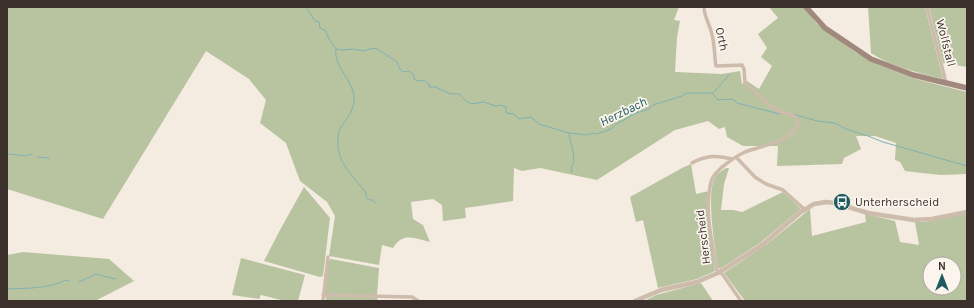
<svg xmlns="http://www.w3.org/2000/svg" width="974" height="308" viewBox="0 0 974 308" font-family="Karla,sans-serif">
<rect width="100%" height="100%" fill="#f4ebe1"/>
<path fill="#b8c4a0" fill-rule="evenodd" d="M7 7H679L674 20 680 21 677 37 675 72 722 74 740 71 742 84 747 81 759 89 772 66 761 57 767 48 758 34 778 18 769 7H804L817 24 855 52 879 65 916 79 967 92V174L940 175 905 171 900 162 895 160 896 143 875 136H856L861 149 844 158 842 164 777 166 778 146H743L727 137 725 127 719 129 708 121 675 130 597 180 540 168 522 171 514 168 513 201 465 208 466 218 443 221 442 205 433 199 411 202 413 219 423 225 430 242C415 238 402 232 393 248L382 245 379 265 329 256 335 216 327 202 300 181 286 143 260 123 266 100 249 79 206 51 103 219 7 189Z
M868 7H925L943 79C919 73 892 67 871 53Z
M929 7H967V67L943 63Z
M691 164 696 194 709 191 707 209 715 271 697 279 658 288 643 220 636 222 630 197 682 168Z
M726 168H729L724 184 721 210H733L742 212 783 192 801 209 760 243 720 269 718 267C715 249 705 189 716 176 718 173 723 170 726 168Z
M304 187 330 218 323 276 320 277 264 261 280 230Z
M810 209 812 236 866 222 865 214 895 221 900 242 919 245 915 222H924L967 213V301H745L724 273 767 244ZM930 264H954V288H930Z
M23 252 109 259 134 281 95 301H7V255Z
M241 258 305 275 298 301H285L261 295 259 299 232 295Z
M331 259 379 268 377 296 324 294 329 260Z
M701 283 713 301H644L656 295Z
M326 297H377L378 301H326Z"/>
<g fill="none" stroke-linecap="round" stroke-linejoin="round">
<path stroke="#7fb0b2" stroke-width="1" d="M306 7 315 21 319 22 320 28 325 30 329 39 336 49 342 50 353 49 363 51 374 48 379 50 397 62 400 69 403 72 409 71 413 74 415 80 425 81 429 84V87H435L451 94H459L466 101 472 104 484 102 495 106 501 105 506 107V113L514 114 519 119 531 117 539 124 569 133 587 135 593 133 597 134 611 129 615 125 636 113 649 109 653 105 682 96 687 93H712L718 100 732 99 737 103 780 114
M336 50C333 65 353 81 354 97 355 109 347 118 341 127 339 130 338 135 338 138 336 163 353 175 366 193V197L369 200H373L375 203
M713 93 729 75
M793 114 817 121 835 123 846 129 868 136 883 142 967 166
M569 134C570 144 578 159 571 168L572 172
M7 154 27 156 29 154 31 155
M38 157 49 158
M79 282 96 274 115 279
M7 289C27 288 48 289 66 280L69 281"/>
<path stroke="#cdbbac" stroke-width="3.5" d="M704 7C704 16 709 23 711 31 715 43 714 54 716 66L742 65 744 69 745 83 773 108C780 113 795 112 798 121 795 142 760 146 745 152 736 156 730 161 722 167 718 171 712 176 711 182 704 210 712 242 717 270L723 275 741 301
M927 7 946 83
M736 157 755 177 766 184 783 190 804 209
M692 163C706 155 718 155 732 159
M323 295 412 297 418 301
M323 301 328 257"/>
<path stroke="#cdbbac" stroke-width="4.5" d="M635 301 661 290 697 282 720 272 762 245 801 212 814 204 826 202 835 203 868 213 914 220 932 219 967 212"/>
<path stroke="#a18a7d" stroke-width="5.5" d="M806 7 825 28 871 59 913 75 967 88"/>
</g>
<defs>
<symbol id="bus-disc" viewBox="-11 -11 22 22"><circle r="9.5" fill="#1f5a5e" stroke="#fbf5ee"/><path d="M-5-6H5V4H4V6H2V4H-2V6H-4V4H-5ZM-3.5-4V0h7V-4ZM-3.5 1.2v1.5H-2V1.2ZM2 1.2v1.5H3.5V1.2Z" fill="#fff"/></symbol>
</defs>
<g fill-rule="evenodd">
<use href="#bus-disc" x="832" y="192" width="20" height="20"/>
</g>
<g text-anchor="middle" stroke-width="3.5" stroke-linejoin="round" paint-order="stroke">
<g font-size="12" fill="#3b302b" stroke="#fbf5ee">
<text transform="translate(722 39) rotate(78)" y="4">Orth</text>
<text transform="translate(946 43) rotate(76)" y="4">Wolfstall</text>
<text transform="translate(703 237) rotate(-97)" y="4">Herscheid</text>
</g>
<g font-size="12" fill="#3b302b" stroke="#fbf5ee" text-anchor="start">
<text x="855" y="206">Unterherscheid</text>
</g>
<g font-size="13" font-style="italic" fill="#1f5a5e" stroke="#fbf5ee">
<text transform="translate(623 111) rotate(-26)" y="5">Herzbach</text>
</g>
</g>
<rect width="974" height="308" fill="none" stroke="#3b302b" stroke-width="16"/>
<g transform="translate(942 276)"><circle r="19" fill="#fbf5ee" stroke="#aea6a0"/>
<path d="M0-3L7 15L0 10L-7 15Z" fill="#1f5a5e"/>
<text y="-6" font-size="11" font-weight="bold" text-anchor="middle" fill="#3b302b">N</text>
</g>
</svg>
